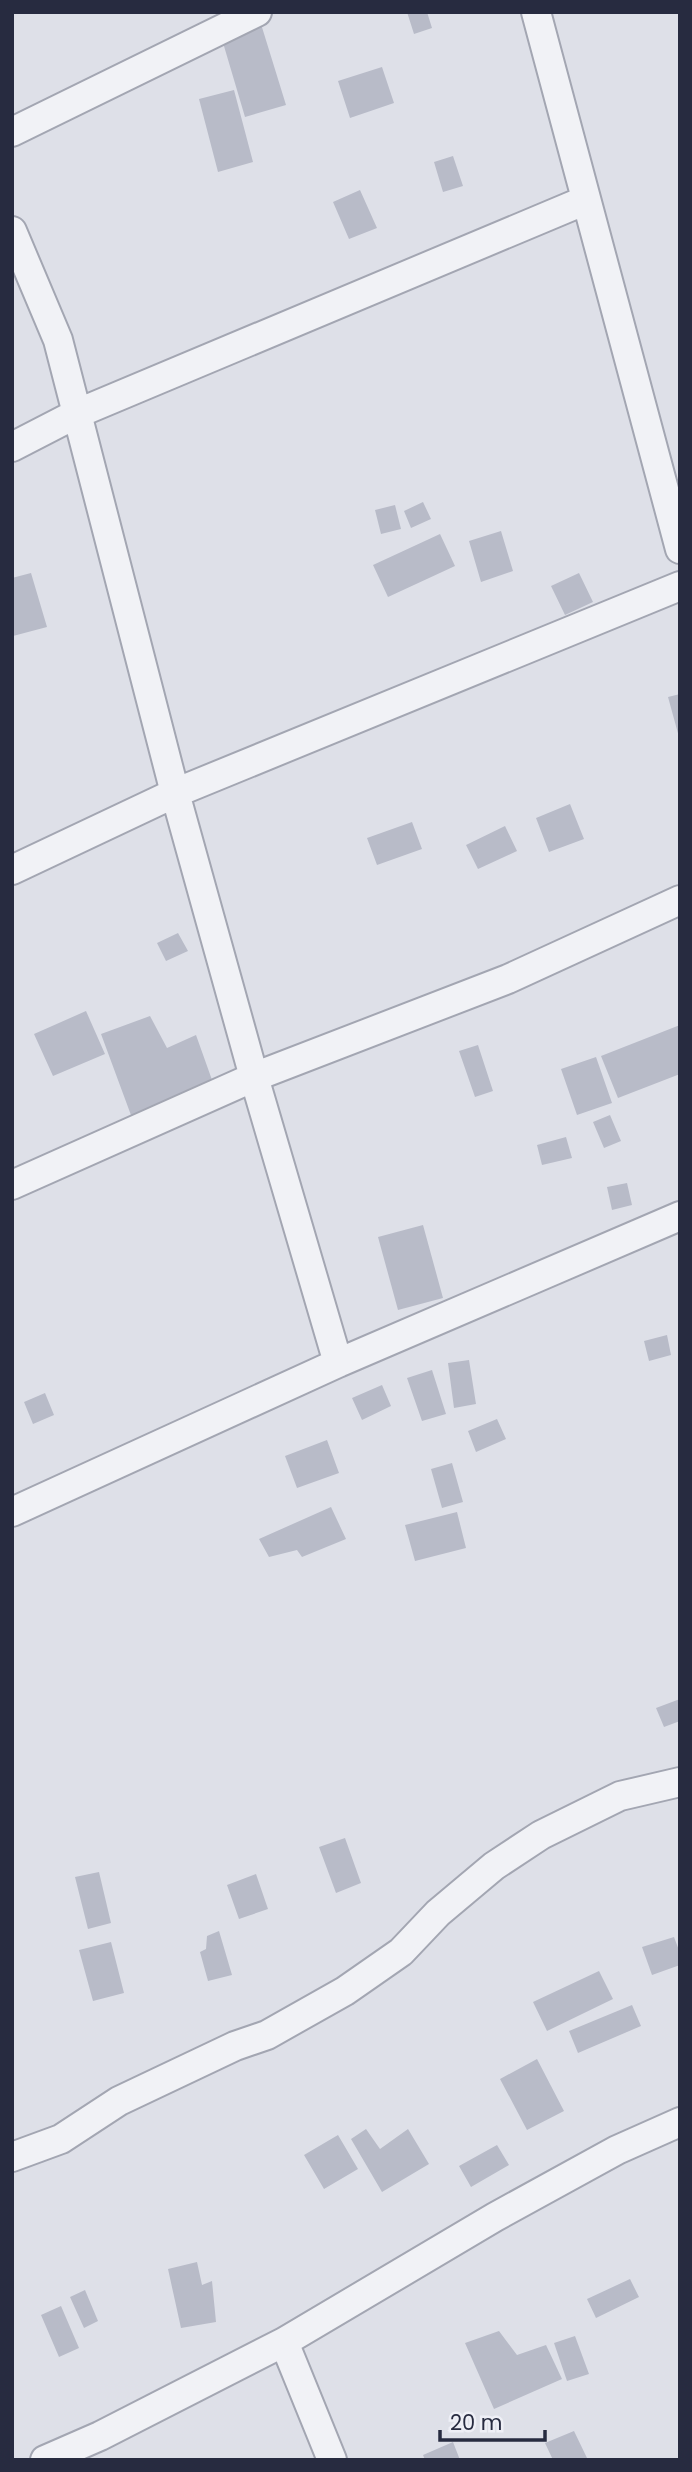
<svg xmlns="http://www.w3.org/2000/svg" width="692" height="2472" viewBox="0 0 692 2472" font-family="Poppins,sans-serif">
<rect width="100%" height="100%" fill="#dee0e8"/>
<path fill="#b8bbc8" d="M407 12H427L432 28 414 34Z
M261 24 286 105 245 117 221 36Z
M382 67 394 103 350 118 338 81Z
M234 90 253 162 218 172 199 99Z
M453 156 463 186 443 192 434 162Z
M360 190 377 228 349 239 333 202Z
M423 502 431 519 411 528 404 511Z
M395 505 401 529 381 534 375 510Z
M501 531 513 571 481 582 469 541Z
M440 534 455 566 388 597 373 565Z
M31 573 47 627 13 636 12 578Z
M579 573 593 602 565 615 551 586Z
M680 694V737H679L668 697Z
M570 804 584 839 549 852 536 818Z
M412 822 422 849 377 865 367 838Z
M505 826 517 851 478 869 466 845Z
M178 933 188 951 166 961 157 943Z
M86 1011 105 1054 53 1076 34 1034Z
M150 1016 167 1048 196 1035 217 1094 135 1126 101 1034Z
M680 1025V1074L618 1098 601 1056Z
M478 1045 493 1091 475 1097 459 1051Z
M596 1057 612 1103 577 1115 561 1069Z
M610 1115 621 1141 604 1148 593 1122Z
M566 1137 572 1158 542 1165 537 1145Z
M627 1183 632 1205 612 1210 607 1187Z
M423 1225 443 1298 398 1310 378 1237Z
M667 1335 671 1355 649 1361 644 1341Z
M469 1360 476 1404 454 1408 448 1363Z
M432 1370 446 1414 422 1421 407 1378Z
M382 1385 391 1406 362 1420 352 1398Z
M45 1393 54 1415 33 1424 24 1402Z
M497 1419 506 1439 476 1452 468 1431Z
M327 1440 339 1473 297 1488 285 1456Z
M452 1463 463 1502 442 1508 431 1469Z
M331 1507 346 1539 302 1557 297 1550 269 1557 259 1539Z
M457 1512 466 1548 415 1561 405 1525Z
M680 1699V1721L664 1727 656 1708Z
M345 1838 361 1883 336 1893 319 1847Z
M99 1872 111 1923 88 1929 75 1877Z
M256 1874 268 1909 239 1919 227 1885Z
M219 1931 232 1975 208 1981 200 1952 206 1949 207 1936Z
M674 1937 680 1953V1965L652 1975 642 1947Z
M111 1942 124 1993 93 2001 79 1950Z
M599 1971 613 1999 547 2031 533 2002Z
M632 2005 641 2026 578 2053 569 2031Z
M537 2059 564 2111 527 2130 500 2079Z
M366 2129 380 2149 408 2129 429 2164 382 2192 351 2139Z
M338 2135 358 2169 324 2189 304 2155Z
M497 2145 509 2165 471 2187 459 2166Z
M197 2262 202 2285 212 2281 216 2322 181 2328 168 2269Z
M630 2279 639 2297 596 2318 587 2299Z
M85 2290 98 2321 84 2328 70 2297Z
M61 2306 79 2348 59 2357 41 2315Z
M499 2331 517 2355 546 2345 562 2379 494 2409 465 2343Z
M575 2336 589 2374 567 2381 554 2343Z
M574 2431 587 2458 553 2460 545 2443Z
M453 2442 460 2460H425L423 2455Z"/>
<g fill="none" stroke-linecap="round" stroke-linejoin="round">
<defs>
<path id="street" d="M536 12 680 549
M12 132 257 12
M12 231 58 340 175 793 254 1077 338 1363
M12 447 76 414 586 200
M12 870 175 793 680 586
M12 1185 254 1077 508 979 680 900
M12 1512 338 1363 680 1216
M12 2157 61 2139 119 2101 235 2046 267 2035 345 1991 401 1952 438 1913 494 1866 541 1835 620 1796 680 1782
M284 2342 332 2460
M45 2460 100 2436 284 2342 495 2217 617 2150 680 2122"/>
</defs>
<use href="#street" stroke="#a3a6b2" stroke-width="32"/>
<use href="#street" stroke="#f1f2f6" stroke-width="28"/>
</g>
<rect width="692" height="2472" fill="none" stroke="#272b40" stroke-width="28"/>
<path d="M440 2430v10h105v-10" fill="none" stroke="#272b40" stroke-width="3.5"/>
<text x="450" y="2430" font-size="21" fill="#272b40" stroke="#eeeff6" stroke-width="5" paint-order="stroke">20 m</text>
</svg>
